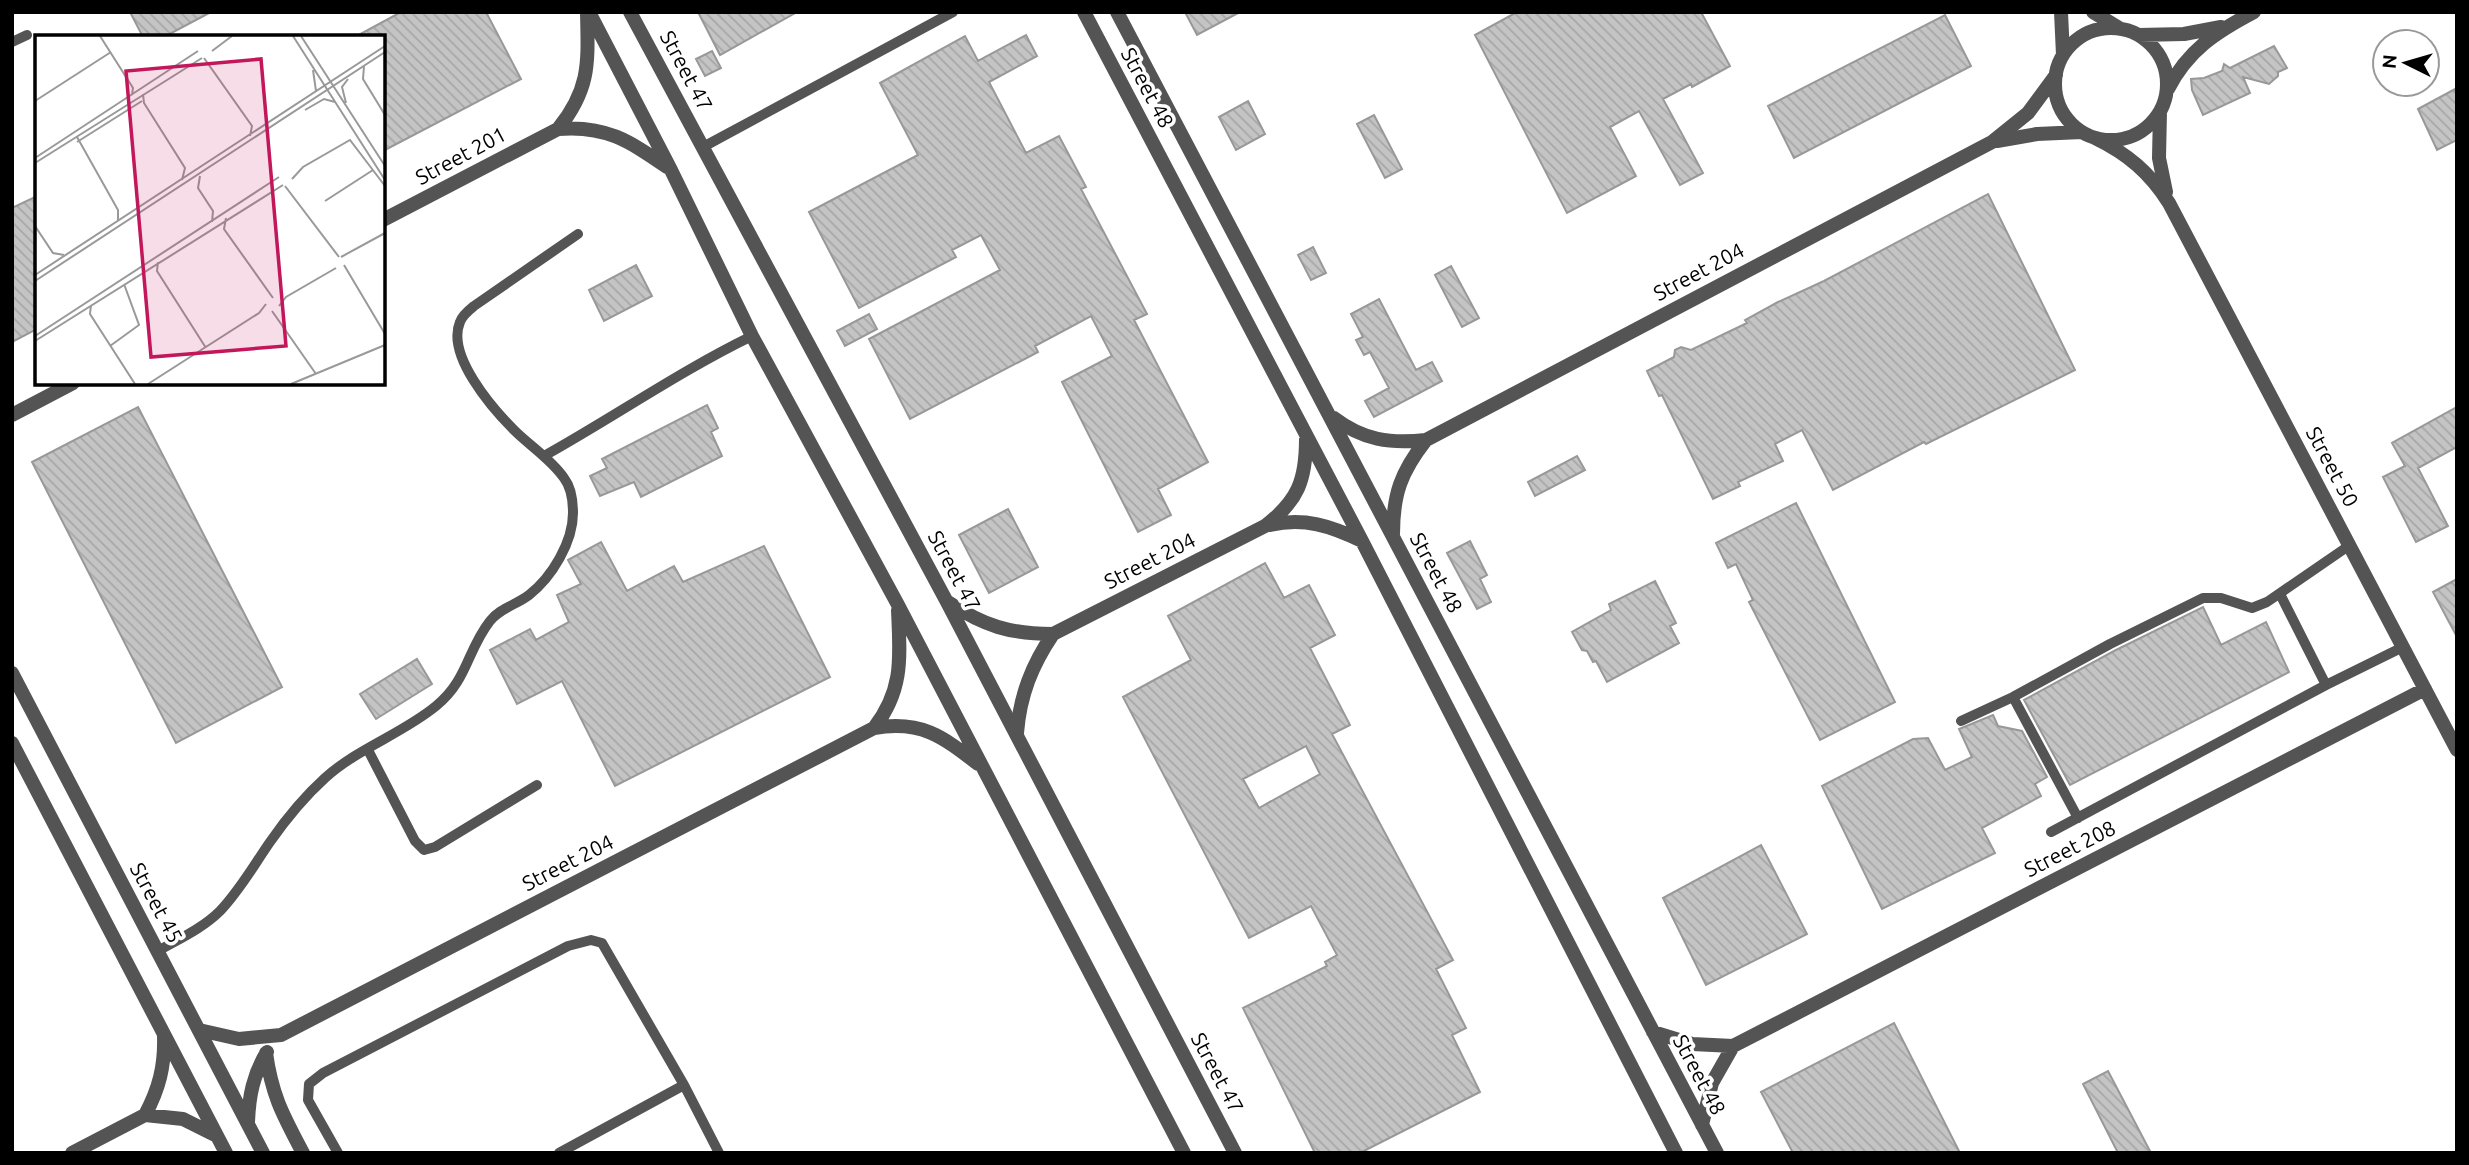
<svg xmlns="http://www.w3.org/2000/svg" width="2469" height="1165" viewBox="0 0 2469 1165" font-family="Ubuntu,sans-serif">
<defs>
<pattern id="building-back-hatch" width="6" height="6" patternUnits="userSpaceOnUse" patternTransform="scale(1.75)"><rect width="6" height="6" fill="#c4c4c4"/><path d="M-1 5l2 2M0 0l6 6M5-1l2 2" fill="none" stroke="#a7a7a7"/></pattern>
</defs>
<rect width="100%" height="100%" fill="#fff"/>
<path fill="url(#building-back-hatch)" stroke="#989898" stroke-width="2" fill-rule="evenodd" d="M130 12H211L164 37H143Z
M401 12H486L521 79 383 151V37H355Z
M698 12H797L720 55Z
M1185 12H1240L1197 35Z
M1517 12H1701L1730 66 1692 87 1691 84 1663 99 1703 173 1680 185 1639 111 1610 127 1636 176 1567 213 1475 35Z
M1945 15 1971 66 1794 158 1768 106Z
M1026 35 1037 56 989 82 1026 153 1059 136 1086 187 1081 189 1147 314 1134 320 1208 462 1158 489 1171 515 1138 532 1062 382 1112 356 1091 316 1035 346 1038 352 910 419 869 339 1000 270 981 235 952 250 956 257 859 308 809 212 918 155 880 83 965 36 978 61Z
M2274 46 2287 68 2278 72V76L2269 84 2243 77 2250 93 2203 115 2192 90 2191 79 2204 78 2222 71 2224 64 2230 68Z
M712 51 721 68 705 76 696 59Z
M2457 88V140L2437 150 2418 109Z
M1248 101 1265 134 1236 150 1219 117Z
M1374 115 1402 169 1385 178 1357 124Z
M1988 194 2075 370 1926 444 1924 442 1833 490 1802 430 1775 444 1783 461 1738 482 1740 486 1713 499 1662 395 1659 396 1647 371 1674 357 1675 350 1681 347 1691 350 1747 323 1745 320 1778 302 1824 281Z
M37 196V329L12 342V208Z
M1313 247 1326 273 1311 280 1298 255Z
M636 265 652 296 604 321 589 290Z
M1451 266 1479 318 1462 327 1435 275Z
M1379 299 1416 370 1432 362 1442 381 1374 417 1365 401 1389 388 1370 352 1364 355 1356 340 1363 337 1351 314Z
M869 314 877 329 845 346 837 331Z
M707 405 718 428 711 432 722 456 641 497 634 482 600 496 590 476 607 468 602 459Z
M138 407 282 687 176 743 32 462Z
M2457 407V447L2418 468 2448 526 2416 542 2383 477 2405 466 2392 443Z
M1577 456 1585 470 1535 496 1528 482Z
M1796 503 1895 702 1820 740 1749 602 1753 600 1736 564 1728 568 1716 543Z
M1008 509 1038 567 989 593 959 535Z
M1470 541 1487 575 1480 579 1491 602 1477 609 1447 553Z
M601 542 627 591 674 566 683 582 764 546 830 677 615 786 562 681 517 704 490 650 530 629 536 640 569 622 557 595 581 584 568 560Z
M1265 563 1284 598 1309 585 1335 635 1310 648 1350 725 1332 734 1453 960 1436 969 1466 1028 1452 1035 1480 1092 1360 1153H1315L1243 1008 1327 966 1325 962 1337 955 1311 906 1249 938 1123 697 1191 660 1168 616ZM1306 746 1320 774 1259 808 1243 779Z
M2457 579V637L2433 592Z
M1655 581 1676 623 1670 626 1679 643 1607 682 1596 661 1593 662 1587 651 1582 650 1572 632 1611 610 1609 604Z
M2203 607 2221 645 2266 622 2289 672 2070 785 2024 700 2114 651Z
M417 659 432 684 376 719 360 694Z
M1993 715 1998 726 2022 731 2047 777 2035 784 2041 796 1982 828 1995 853 1882 909 1822 786 1913 739 1928 738 1945 770 1972 757 1959 729Z
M1761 845 1807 934 1706 985 1663 898Z
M1894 1023 1960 1153H1793L1761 1092Z
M2108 1071 2151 1153H2118L2083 1084Z"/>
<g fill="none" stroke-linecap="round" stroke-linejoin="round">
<path stroke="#545454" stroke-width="10" d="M12 42 27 35
M703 147 953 12
M544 456C614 417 680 371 752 336
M2280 594 2326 685
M2013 697 2078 818
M1961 721 2013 697 2110 644 2203 598H2221L2252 608 2267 602 2350 545
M368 750 415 841 424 850 435 847 537 785
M2051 832 2326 685 2403 647
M158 951C179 939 203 928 220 911 240 890 254 865 270 842 286 819 304 797 325 778 358 748 402 734 436 706 468 680 467 650 490 621 500 608 516 605 529 595 552 577 573 542 573 513 573 501 571 487 564 478 551 459 530 446 514 430 492 408 446 355 460 322 462 316 469 310 474 306L578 234
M338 1153 308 1100 309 1084 323 1073 568 946 591 940 602 943 684 1085
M559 1153 684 1085 719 1153"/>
<path stroke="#545454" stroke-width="14" d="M589 12 671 170 752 336 897 603 1184 1153
M630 12 947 602 1235 1153
M1084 12 1362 541 1676 1153
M1117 12 1717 1153
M2061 12 2063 55
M2093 12 2119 28
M2055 84a56 56 0 1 1 112 0a56 56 0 1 1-112 0Z
M2139 35 2184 34 2221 27
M2168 89C2188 50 2216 32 2254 12
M2160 111 2159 158 2166 192
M558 129C591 88 588 62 587 12
M2095 138C2128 154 2150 173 2169 203L2457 750
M1997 141 2037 134 2082 132
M383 220 558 129C606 125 629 141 667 167
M12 415 73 383
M1334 418C1363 440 1390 444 1426 440L1992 142 2028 113 2056 75
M1270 525C1304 517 1331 526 1362 541
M1393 534C1393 494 1401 472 1426 440
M948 602C984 626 1010 634 1053 634L1265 526C1298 501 1306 480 1306 439
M12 673 263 1153
M874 728C904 689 900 657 898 610
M1017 733C1020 695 1032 665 1053 634
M12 743 226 1153
M199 1030 239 1039 281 1035 874 728C921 720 942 736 978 764
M1653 1032 1692 1044 1733 1046 2425 689
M266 1053C272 1096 283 1115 303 1153
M145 1115C159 1089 165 1066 164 1036
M248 1122C249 1096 253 1075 267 1052
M1702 1125 1712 1083 1733 1046
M72 1153 145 1115 183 1119 215 1135"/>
</g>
<g text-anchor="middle" stroke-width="7" stroke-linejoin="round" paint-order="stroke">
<g font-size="21" fill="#000" stroke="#fff">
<text transform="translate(686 71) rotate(62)" y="7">Street 47</text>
<text transform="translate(1147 88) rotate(62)" y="7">Street 48</text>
<text transform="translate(461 156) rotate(-28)" y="7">Street 201</text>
<text transform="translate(1699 272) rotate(-28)" y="7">Street 204</text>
<text transform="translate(2332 467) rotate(62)" y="7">Street 50</text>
<text transform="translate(1150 561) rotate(-27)" y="7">Street 204</text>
<text transform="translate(954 571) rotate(62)" y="7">Street 47</text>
<text transform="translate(1436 573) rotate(62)" y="7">Street 48</text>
<text transform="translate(2070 849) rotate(-27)" y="7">Street 208</text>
<text transform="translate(568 863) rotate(-27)" y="7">Street 204</text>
<text transform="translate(156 903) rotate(62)" y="7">Street 45</text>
<text transform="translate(1217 1073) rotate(62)" y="7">Street 47</text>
<text transform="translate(1699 1075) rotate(62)" y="7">Street 48</text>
</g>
</g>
<g transform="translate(35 35)">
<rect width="350" height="350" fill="#fff"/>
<path fill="none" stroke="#999" stroke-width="2" d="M65 1 98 53 97 60M258 1 350 145M266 1 350 131M177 16 197 1M169 23 217 91 215 101M329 31 328 44 350 80M278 35 281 56M108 59 109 68 150 133 147 145M0 66 76 17M311 68 307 52 313 44M270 75 289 64 300 67M42 102 83 175V186M42 107 107 66M0 123 163 16M0 128 167 23M165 141 163 153 178 176 177 187M257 144 268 132 315 105 350 151M250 151 304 222M290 166 338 135M191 183 189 194 238 263M0 191 18 218 29 220M306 222 350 198M123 227 122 236 171 313M309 230 350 299M0 240 350 11M0 246 350 17M56 270 55 279 100 349M244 271 251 262 301 233M237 276 281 339M0 301 244 142M0 306 248 150M75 311 104 290 89 249M113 349 224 278 231 269M256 349 350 310"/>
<path fill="#c2185b" fill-opacity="0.15" stroke="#c2185b" stroke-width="3.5" d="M226 24 251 311 116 322 91 36Z"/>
<rect width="350" height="350" fill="none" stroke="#000" stroke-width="3.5"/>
</g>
<rect width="2469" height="1165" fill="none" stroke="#000000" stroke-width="28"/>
<g transform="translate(2406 63) rotate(275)"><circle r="33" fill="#ffffff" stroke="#999999" stroke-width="2"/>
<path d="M0-5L12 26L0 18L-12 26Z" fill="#000000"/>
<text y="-10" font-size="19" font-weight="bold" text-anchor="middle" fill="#000000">N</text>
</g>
</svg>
